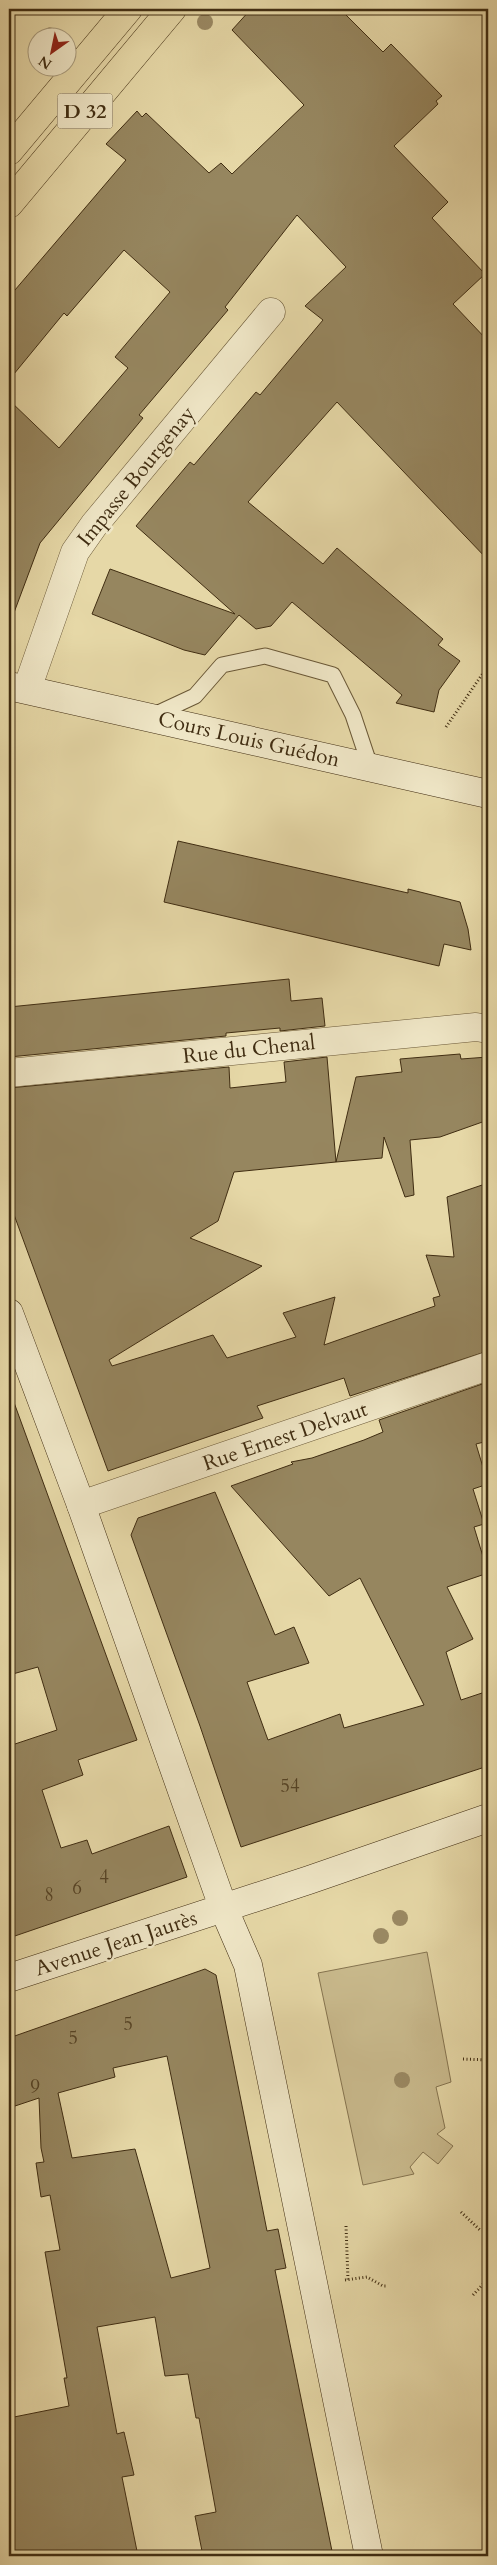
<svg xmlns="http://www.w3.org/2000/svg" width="497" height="2565" viewBox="0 0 497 2565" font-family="Cardo,serif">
<rect width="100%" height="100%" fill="#e6d8a7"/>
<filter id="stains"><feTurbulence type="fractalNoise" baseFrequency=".004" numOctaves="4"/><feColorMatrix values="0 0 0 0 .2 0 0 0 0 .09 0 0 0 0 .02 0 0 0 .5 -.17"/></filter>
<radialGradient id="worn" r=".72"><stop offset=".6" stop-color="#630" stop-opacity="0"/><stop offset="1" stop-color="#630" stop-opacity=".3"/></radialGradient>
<path fill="#cabb8e" stroke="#857450" d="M427 1952 451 2082 436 2087 445 2128 437 2134 453 2146 438 2164 423 2152 410 2167 414 2174 363 2185 318 1973Z"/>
<path fill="#96865f" stroke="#402d12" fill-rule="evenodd" d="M251 9H340L383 52 391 44 442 96 436 101 438 104 394 146 448 202 432 218 485 274 453 304 488 341V560L337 402 248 502 323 564 337 548 443 639 438 645 460 661 439 690 434 712 396 703 402 695 292 602 271 626 256 629 239 615 205 655 184 650 92 614 110 569 235 614 136 526 190 462 194 465 256 392 260 395 323 320 305 306 346 267 297 215 225 307 228 310 139 415 143 418 40 543 12 618H9V400L59 448 128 368 115 357 170 292 124 250 67 316 64 313 9 380V297L126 160 106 144 137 111 142 117 146 113 209 173 221 163 232 174 304 105 232 30Z
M178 841 408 893V889L460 902 468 929 471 950 444 944 439 966 164 902Z
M289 979 291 1001 322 998 325 1026 280 1031V1028L226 1033V1036L9 1057V1007Z
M460 1054 461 1059 488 1057V1120L440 1137 410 1140 414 1195 405 1197 384 1137 382 1158 336 1162 356 1077 402 1072 400 1059Z
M327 1057 336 1162 234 1172 218 1221 190 1238 262 1266 109 1360 112 1366 213 1335 227 1358 296 1337 283 1313 335 1297 324 1345 435 1306 433 1298 440 1296 426 1255 454 1257 447 1197 488 1183V1351L350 1396 344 1378 257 1406 263 1418 108 1471 9 1201V1088L229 1067 230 1088 286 1082 284 1062Z
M488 1382V1441L476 1444 488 1484 473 1489 484 1524 474 1527 488 1573 447 1587 473 1639 446 1652 461 1700 488 1691V1766L241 1847 200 1726 131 1535 138 1518 215 1492 275 1635 294 1627 309 1663 247 1682 268 1740 340 1714 344 1728 424 1705 360 1578 329 1596 231 1486 293 1464 291 1462 312 1458 364 1440 383 1432 379 1420Z
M9 1397H12L137 1740 78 1760 83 1775 42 1790 61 1848 87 1840 92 1854 169 1826 187 1877 9 1938V1746L57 1730 38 1667 9 1675Z
M205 1969 216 1975 267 2231 278 2229 286 2268 275 2270 333 2556H203L195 2516 216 2512 199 2418H196L188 2374 165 2376 155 2317 97 2327 117 2434 124 2432 134 2475 122 2477 138 2556H9V2418L69 2406 64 2378H67L45 2252 60 2250 50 2195 41 2197 36 2163 44 2162 41 2148 39 2098 9 2108V2038ZM167 2056 210 2268 171 2278 135 2149 72 2158 58 2093 115 2077 113 2068Z"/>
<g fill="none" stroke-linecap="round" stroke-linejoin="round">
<defs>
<path id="lane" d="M50 36 51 38
M68 52 81 64
M152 716 195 696 222 665 265 656 333 675 353 715 370 766"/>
<path id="street" d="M27 689 75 552 94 525 271 312
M9 1073 476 1027 488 1029
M81 1505 488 1366"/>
<path id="secondary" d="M9 686 488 794
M9 1313 81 1505 223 1907 248 1965 369 2556
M9 1978 309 1880 488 1818"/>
<path id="primary" d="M9 151 128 9
M9 204 172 9"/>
</defs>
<use href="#lane" stroke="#6a5837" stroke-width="17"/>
<use href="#street" stroke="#6a5837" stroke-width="29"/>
<use href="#secondary" stroke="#402d12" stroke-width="29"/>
<use href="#primary" stroke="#402d12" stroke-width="29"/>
<path stroke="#402d12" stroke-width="3" stroke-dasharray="1 2.5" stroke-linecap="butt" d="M446 727 488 666
M463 2059 488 2060
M461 2212 480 2230
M346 2226 348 2280
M345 2280 367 2277 383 2286H387
M473 2295 488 2279"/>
<use href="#lane" stroke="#efe6c6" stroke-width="15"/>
<use href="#street" stroke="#efe6c6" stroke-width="28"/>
<use href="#secondary" stroke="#efe6c6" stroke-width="28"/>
<use href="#primary" stroke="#e6d8a7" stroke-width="28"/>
</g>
<g fill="#9a8963">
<circle cx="205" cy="22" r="8"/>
<circle cx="400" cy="1918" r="8"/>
<circle cx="381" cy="1936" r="8"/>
<circle cx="402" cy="2080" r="8"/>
</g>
<g text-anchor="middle" stroke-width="5" stroke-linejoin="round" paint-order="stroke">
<g font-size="19" fill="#564325">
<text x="290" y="1792">54</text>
<text x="104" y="1883">4</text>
<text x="77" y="1894">6</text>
<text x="49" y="1901">8</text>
<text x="128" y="2030">5</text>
<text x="73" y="2044">5</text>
<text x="35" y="2093">9</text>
</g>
<rect fill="#efe6c6" stroke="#746448" stroke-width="1" x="57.5" y="93.5" width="55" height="35" rx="4"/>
<g font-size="20" font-weight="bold" fill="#402d12">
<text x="85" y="118">D 32</text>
</g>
<g font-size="21" fill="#402d12" stroke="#efe6c6">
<text transform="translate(136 476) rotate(-51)" y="7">Impasse Bourgenay</text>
<text transform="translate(249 739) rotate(13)" y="7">Cours Louis Guédon</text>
<text transform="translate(249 1049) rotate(-6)" y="7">Rue du Chenal</text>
<text transform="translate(285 1436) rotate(-19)" y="7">Rue Ernest Delvaut</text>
<text transform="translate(116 1943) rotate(-18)" y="7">Avenue Jean Jaurès</text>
</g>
</g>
<rect width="497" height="2565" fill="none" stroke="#e6d8a7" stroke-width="30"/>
<rect x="10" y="10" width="477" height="2545" fill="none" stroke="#402d12" stroke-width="2.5"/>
<rect x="15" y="15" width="467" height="2535" fill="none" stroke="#402d12"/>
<g transform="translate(52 52) rotate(213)"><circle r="24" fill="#efe6c6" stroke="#a99c7e"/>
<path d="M0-4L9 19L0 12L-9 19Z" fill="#8f2418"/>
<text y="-8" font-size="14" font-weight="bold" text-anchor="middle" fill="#402d12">N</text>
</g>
<rect width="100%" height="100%" filter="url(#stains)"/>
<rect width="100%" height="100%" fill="url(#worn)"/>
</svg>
